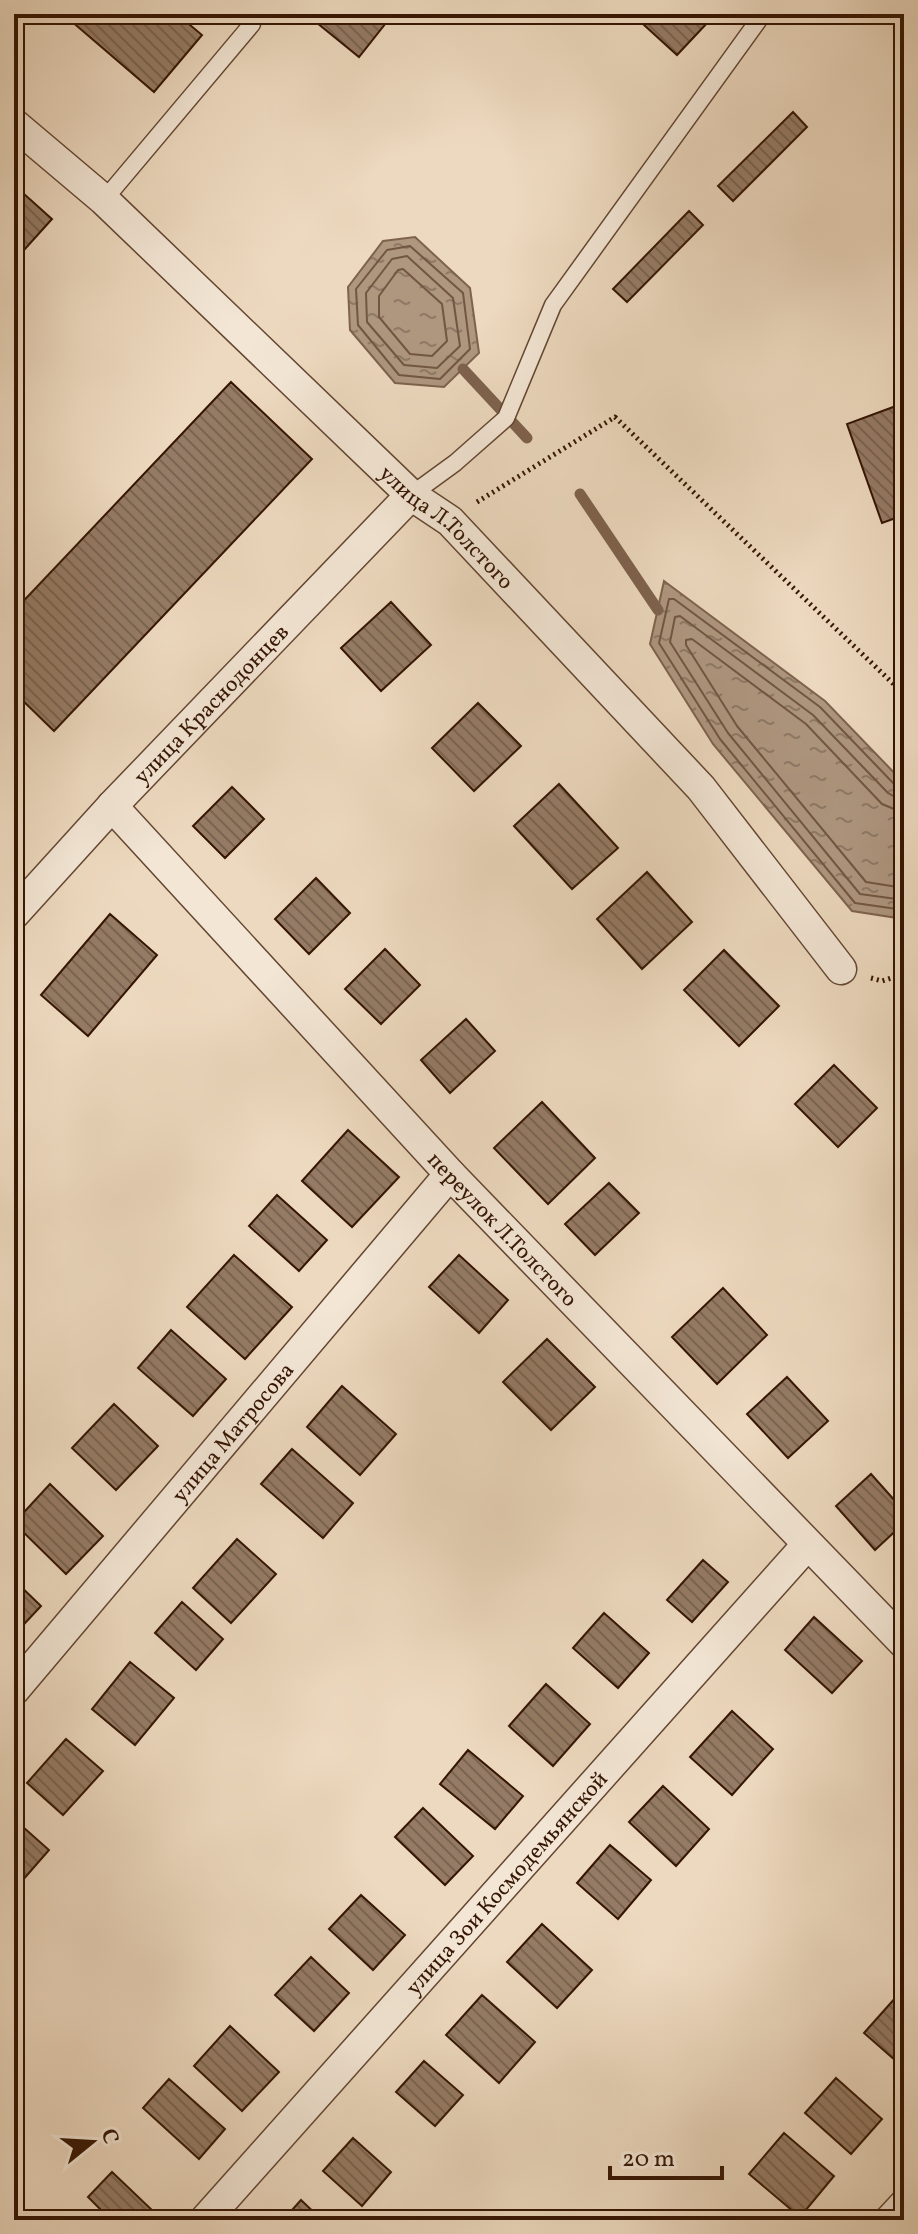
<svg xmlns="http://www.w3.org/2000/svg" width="918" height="2234" viewBox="0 0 918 2234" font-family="Vollkorn,serif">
<defs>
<pattern id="water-ripples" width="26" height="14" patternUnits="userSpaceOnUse" patternTransform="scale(2)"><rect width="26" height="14" fill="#ae967f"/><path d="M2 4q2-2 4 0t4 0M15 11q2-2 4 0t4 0" fill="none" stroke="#8e7966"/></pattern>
<pattern id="building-back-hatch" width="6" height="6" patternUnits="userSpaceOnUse" patternTransform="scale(2)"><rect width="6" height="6" fill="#957b65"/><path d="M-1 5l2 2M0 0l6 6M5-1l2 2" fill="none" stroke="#7a6451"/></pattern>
</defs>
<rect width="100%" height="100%" fill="#edd9bf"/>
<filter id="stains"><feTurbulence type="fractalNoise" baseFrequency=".0025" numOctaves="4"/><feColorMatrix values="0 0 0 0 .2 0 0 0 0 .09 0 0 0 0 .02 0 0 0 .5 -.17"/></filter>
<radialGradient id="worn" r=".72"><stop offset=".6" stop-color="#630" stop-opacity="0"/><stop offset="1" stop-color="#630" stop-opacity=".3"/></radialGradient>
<path fill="url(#water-ripples)" stroke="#7e624d" stroke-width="2" d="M415 237 470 288 479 353 444 387 395 383 350 330 348 287 383 241Z
M664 581 825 701 904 783V919L852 911 713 744 650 644Z"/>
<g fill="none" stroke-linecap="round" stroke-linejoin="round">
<path stroke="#725641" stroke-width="2" d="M410 246 463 293 470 349 440 379 399 375 358 325 356 289 387 250Z
M407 256 453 298 460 346 437 368 404 365 367 322 366 293 392 259Z
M403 269 442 304 447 341 432 356 410 354 379 317V296L398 270Z
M904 788 895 785 820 707 674 599H669L659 643 720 739 855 903 904 910
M904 798 895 797 888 793 813 715 680 616 675 617 670 642 728 733 860 894 904 900
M904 810 894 809 882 804 806 724 692 639 686 640V645L737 726 866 882 904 888"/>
<path stroke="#7e624d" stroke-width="11" d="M463 369 527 438
M580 494 658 610"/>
</g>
<path fill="url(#building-back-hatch)" stroke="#351503" stroke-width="2" d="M63 14H177L202 35 154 92Z
M306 14H393L359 57Z
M632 14H701L709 21 677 55Z
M793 112 807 127 733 201 718 186Z
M14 185 52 219 24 250 14 241Z
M689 211 703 225 627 302 613 289Z
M231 382 312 459 54 731 14 692V611Z
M904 403V515L882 523 847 424Z
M391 602 431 645 381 691 341 648Z
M478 703 521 746 474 791 432 748Z
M559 784 618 848 572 889 514 826Z
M232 787 264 819 225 858 193 826Z
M647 872 692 922 642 969 597 919Z
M316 878 350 913 309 954 275 919Z
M110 914 157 955 88 1036 41 995Z
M385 949 420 985 381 1024 345 989Z
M724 950 779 1006 739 1046 684 990Z
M466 1019 495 1051 450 1093 421 1060Z
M834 1065 877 1108 838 1147 795 1104Z
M542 1102 595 1158 548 1204 494 1148Z
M348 1130 399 1177 352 1227 302 1181Z
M609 1183 639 1213 595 1255 565 1224Z
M277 1195 327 1240 299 1271 249 1226Z
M234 1255 292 1307 245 1359 187 1307Z
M459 1255 508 1300 479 1333 429 1287Z
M723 1288 767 1335 717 1384 672 1337Z
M171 1330 226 1379 193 1416 138 1368Z
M547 1339 595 1387 551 1430 503 1382Z
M787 1377 828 1421 788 1458 747 1414Z
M342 1386 396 1434 360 1475 307 1427Z
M114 1404 158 1446 116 1490 72 1448Z
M292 1449 353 1503 323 1538 261 1484Z
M871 1474 904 1511V1523L875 1550 836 1506Z
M50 1484 103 1536 66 1574 14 1523Z
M237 1539 276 1574 231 1623 193 1588Z
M703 1560 728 1582 692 1622 667 1600Z
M14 1580 41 1606 14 1635Z
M182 1602 223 1639 196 1670 155 1633Z
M604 1613 649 1653 618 1688 573 1648Z
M814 1617 862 1661 832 1693 785 1650Z
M130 1662 174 1698 135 1745 92 1709Z
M546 1684 590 1724 553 1766 509 1726Z
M732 1711 773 1749 732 1795 690 1757Z
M66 1739 103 1771 63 1815 27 1783Z
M468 1750 523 1796 495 1829 440 1784Z
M663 1786 709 1829 676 1866 629 1822Z
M423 1808 473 1856 445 1885 395 1837Z
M14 1819 49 1850 15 1889 14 1888Z
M610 1845 651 1880 618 1919 577 1883Z
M361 1895 405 1935 373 1970 329 1929Z
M542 1924 592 1970 557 2008 507 1962Z
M311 1957 349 1993 314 2031 275 1995Z
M482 1995 535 2042 499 2083 446 2035Z
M897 1996 904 2002V2068L864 2033Z
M230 2026 279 2072 242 2111 194 2066Z
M424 2061 463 2095 435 2126 396 2092Z
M836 2078 882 2119 851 2154 805 2113Z
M169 2079 225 2129 199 2159 143 2108Z
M784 2133 834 2176 800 2217 749 2174Z
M353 2138 391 2172 362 2206 323 2171Z
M112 2172 154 2212 146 2220H111L88 2197Z
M301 2200 322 2220H283Z"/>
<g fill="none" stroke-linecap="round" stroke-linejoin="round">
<defs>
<path id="lane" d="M104 200 252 24 241 14
M411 495 455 463 506 418 553 305 763 14"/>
<g id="street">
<path id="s1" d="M14 124 104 200 411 495 450 521 701 788 841 969"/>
<path id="s2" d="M112 806 450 1174 904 1643"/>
<path id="s3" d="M14 914 112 806 411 495"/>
<path id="s4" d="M14 1690 450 1174"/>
<path id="s5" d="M205 2220 807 1545"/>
<path d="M890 2220 904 2205"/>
</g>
</defs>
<use href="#lane" stroke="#634632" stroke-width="19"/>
<use href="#street" stroke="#634632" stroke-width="33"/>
<path stroke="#351503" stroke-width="5" stroke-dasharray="2 4" stroke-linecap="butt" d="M477 502 615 417 904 694
M871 978 882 981 904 974"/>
<use href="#lane" stroke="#f3e6d5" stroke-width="16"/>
<use href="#street" stroke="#f3e6d5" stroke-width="30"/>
</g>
<g text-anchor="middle" stroke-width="6" stroke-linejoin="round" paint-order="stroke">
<g font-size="22" fill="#351503" stroke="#f3e6d5">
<text dy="8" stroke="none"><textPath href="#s1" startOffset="592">улица Л.Толстого</textPath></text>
<text dy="8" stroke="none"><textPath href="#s3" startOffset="288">улица Краснодонцев</textPath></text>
<text dy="8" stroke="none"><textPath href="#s2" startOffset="576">переулок Л.Толстого</textPath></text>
<text dy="8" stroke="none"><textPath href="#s4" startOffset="338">улица Матросова</textPath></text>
<text dy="8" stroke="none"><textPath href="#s5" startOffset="452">улица Зои Космодемьянской</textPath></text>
</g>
</g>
<rect width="918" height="2234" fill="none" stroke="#edd9bf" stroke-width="48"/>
<rect x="16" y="16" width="886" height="2202" fill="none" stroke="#351503" stroke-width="4"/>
<rect x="24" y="24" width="870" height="2186" fill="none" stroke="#351503" stroke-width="2"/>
<g transform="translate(92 2142) rotate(72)" stroke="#f3e6d5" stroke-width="6" paint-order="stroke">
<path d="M0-6L14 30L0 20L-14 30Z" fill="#351503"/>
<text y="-12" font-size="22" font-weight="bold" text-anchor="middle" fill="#351503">С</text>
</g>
<path d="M610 2166v12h112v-12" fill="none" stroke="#351503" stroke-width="4"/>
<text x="622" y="2166" font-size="24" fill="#351503" stroke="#f3e6d5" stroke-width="6" paint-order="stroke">20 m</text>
<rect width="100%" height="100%" filter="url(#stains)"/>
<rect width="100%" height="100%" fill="url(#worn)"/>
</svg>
